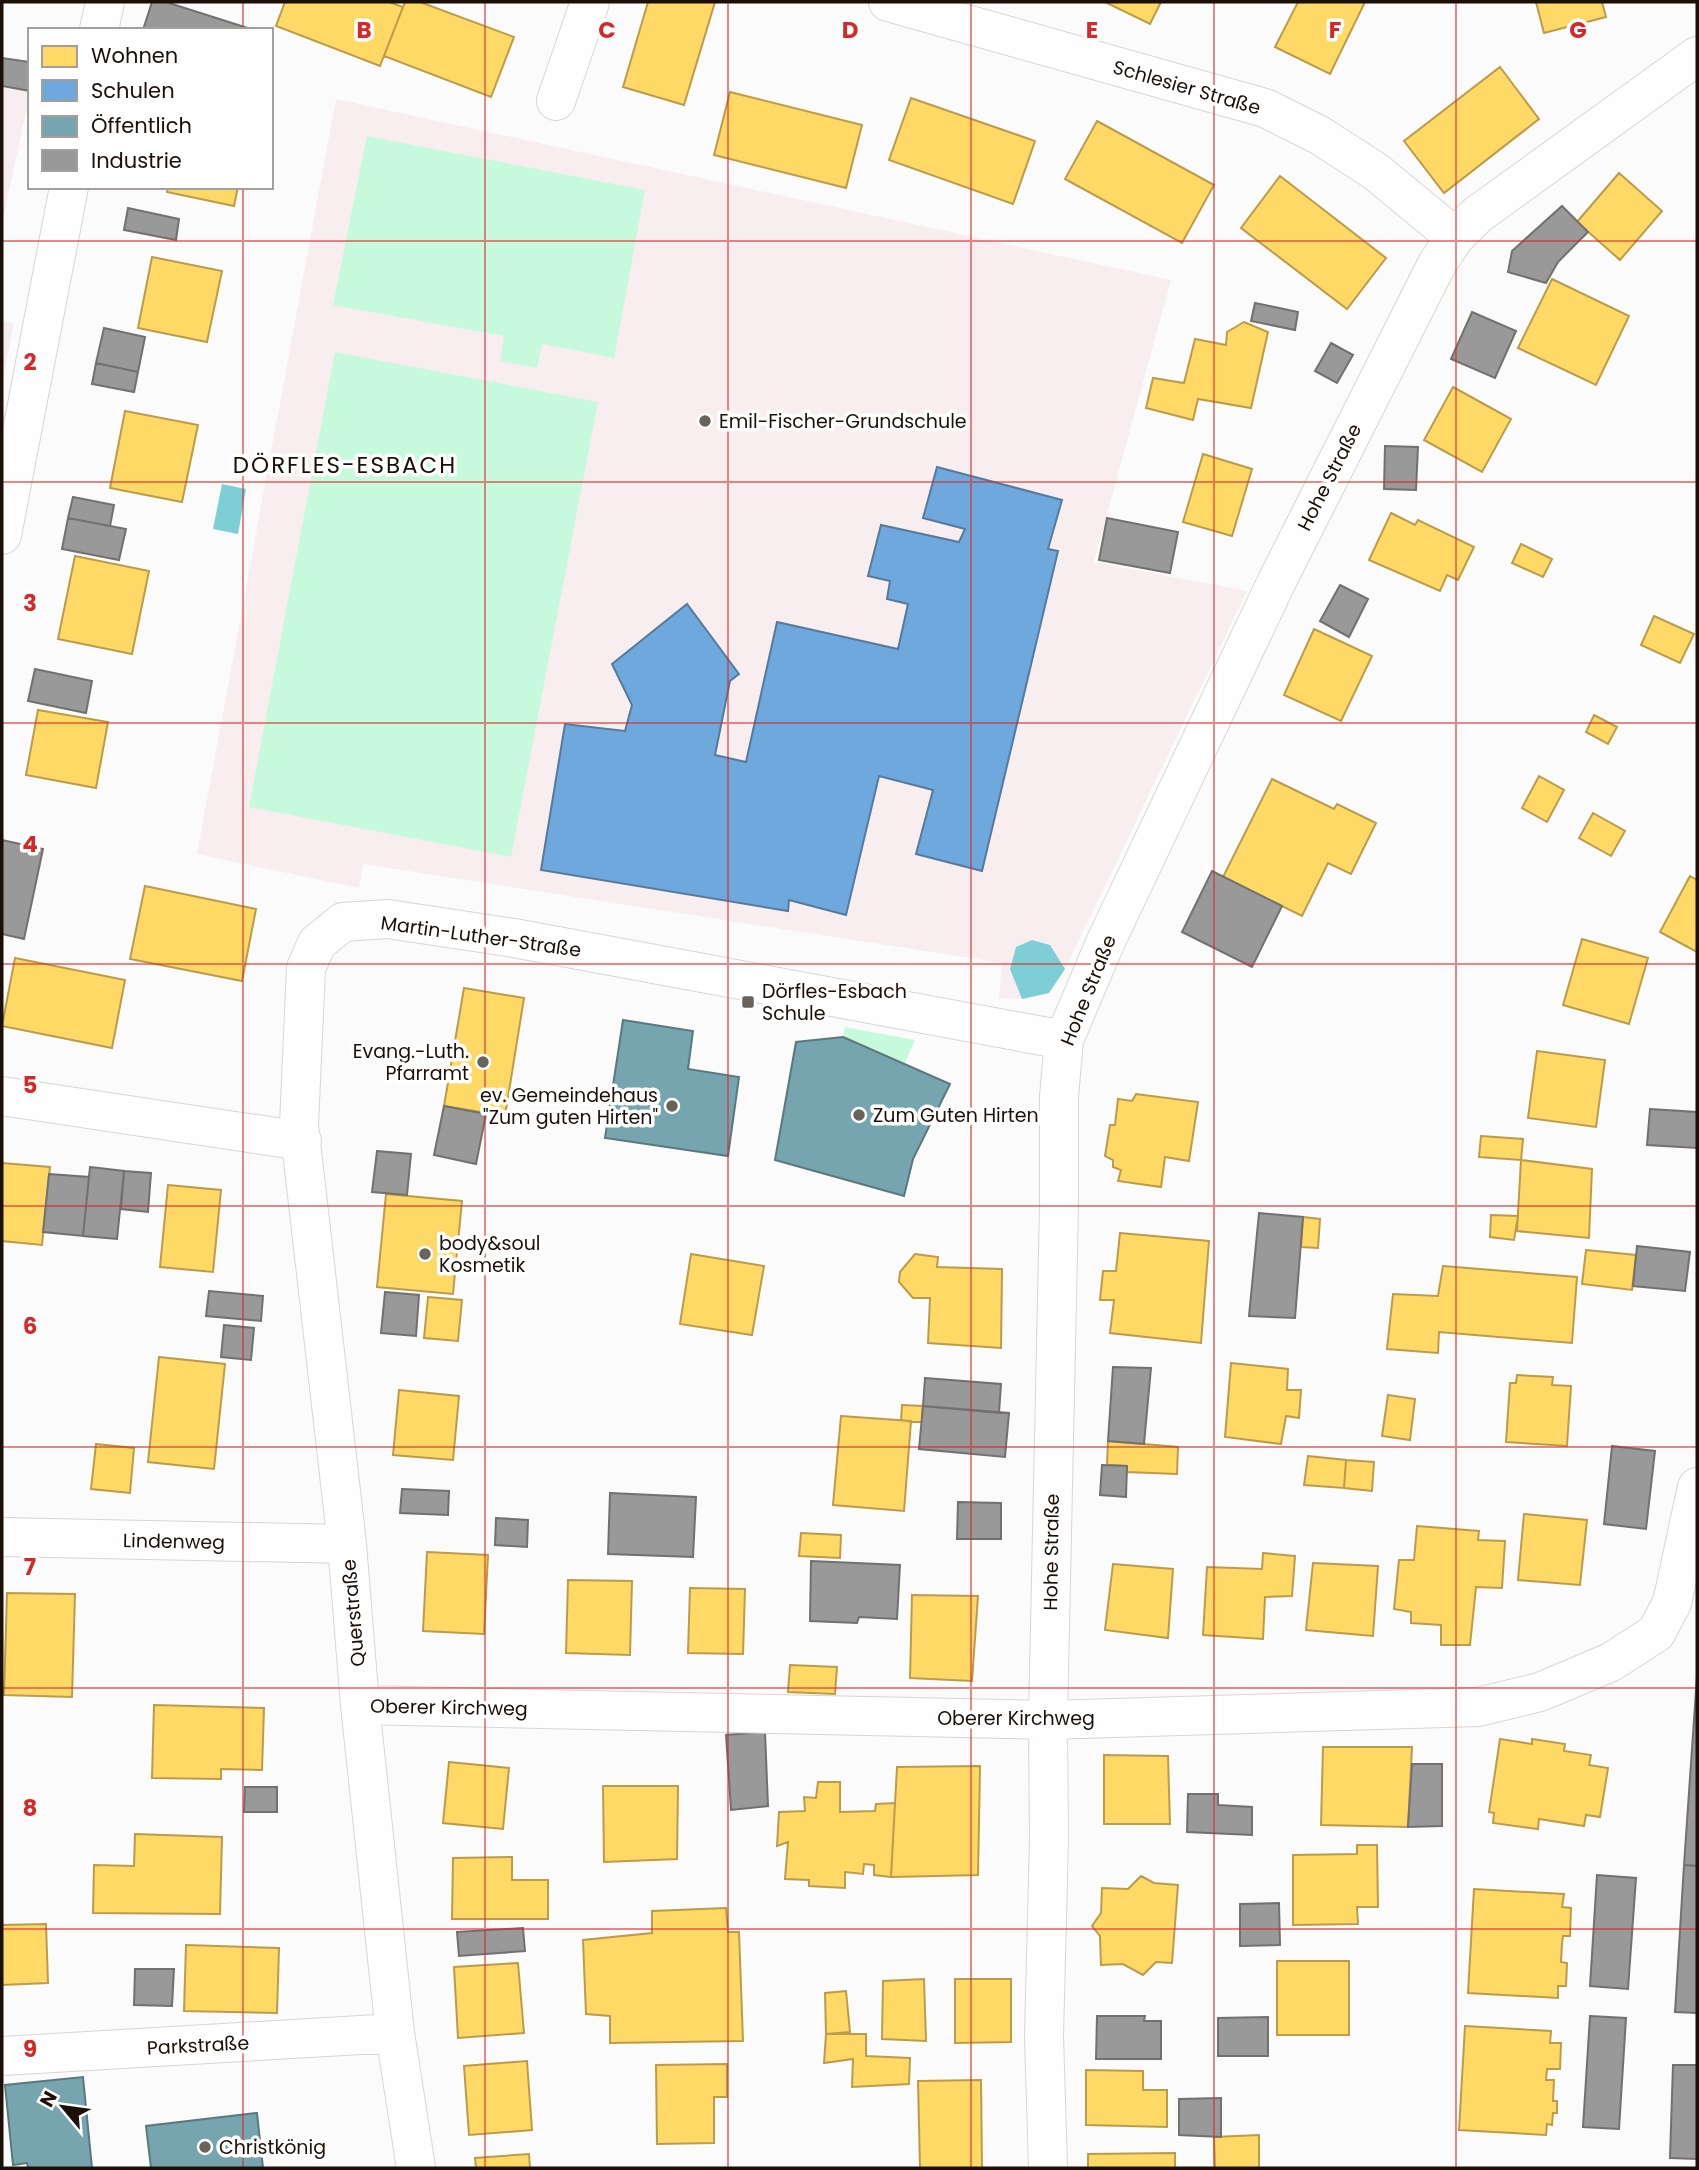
<svg xmlns="http://www.w3.org/2000/svg" width="1699" height="2170" viewBox="0 0 1699 2170" font-family="Poppins,sans-serif">
<rect width="100%" height="100%" fill="#fbfbfb"/>
<path fill="#f8eeef" d="M2 58 30 62V93L2 224Z
M336 99 1171 280 1094 562 1247 591 1065 969 1049 993 1022 999 999 998 1002 963 363 864 359 888 197 854Z
M2 320 14 323 2 383Z"/>
<path fill="#c7f9dd" d="M367 136 645 190 614 358 542 344 537 368 500 361 504 336 333 305Z
M335 352 598 402 511 857 249 807Z
M845 1027 915 1040 905 1063 843 1037Z"/>
<path fill="#7eced6" d="M222 484 246 489 238 534 213 529Z
M1032 940 1050 945 1065 969 1049 993 1022 999 1010 969 1016 947Z"/>
<path fill="#ffd966" stroke="#bb9c4a" stroke-width="2" d="M285 2H389L403 7 380 66 276 26Z
M405 2H420L514 37 491 97 384 56Z
M648 2H715L684 105 623 87Z
M1105 2H1161L1150 24Z
M1298 2H1365L1330 74 1275 47Z
M1536 2H1602L1606 17 1544 33Z
M1500 67 1539 119 1444 193 1404 141Z
M730 92 862 125 846 188 714 155Z
M911 98 1035 141 1013 204 889 160Z
M1097 121 1214 185 1182 243 1065 179Z
M1619 173 1662 211 1620 260 1577 222Z
M1280 176 1386 258 1347 309 1241 228Z
M168 187H238L234 206 167 192Z
M152 257 222 271 207 342 138 328Z
M1552 279 1629 316 1596 385 1518 348Z
M1244 322 1268 332 1251 408 1198 399 1193 420 1146 408 1153 378 1184 383 1195 339 1226 345 1227 332Z
M1453 387 1511 419 1482 472 1424 440Z
M125 411 198 425 182 502 110 488Z
M1203 454 1252 469 1232 536 1183 522Z
M1391 513 1415 525 1418 520 1474 547 1458 580 1447 575 1440 591 1369 560Z
M1521 544 1552 559 1543 577 1512 563Z
M75 556 149 571 132 654 58 639Z
M1654 616 1694 634 1680 663 1641 645Z
M1314 629 1372 656 1341 721 1284 695Z
M38 710 108 722 96 788 26 775Z
M1594 715 1617 727 1608 744 1586 732Z
M1539 776 1564 790 1547 822 1522 808Z
M1272 779 1334 809 1337 804 1376 823 1351 874 1328 863 1302 916 1223 877Z
M1593 813 1625 831 1611 856 1579 838Z
M1690 876 1697 880V952L1660 932Z
M145 886 256 909 242 981 130 959Z
M1582 939 1648 958 1629 1024 1563 1005Z
M15 958 125 980 112 1048 2 1026Z
M464 988 524 998 505 1116 444 1106Z
M1537 1051 1605 1060 1596 1127 1528 1118Z
M1136 1094 1198 1102 1189 1161 1165 1157 1161 1187 1118 1181 1121 1170 1113 1167V1160L1105 1156 1110 1125H1115L1118 1099 1132 1101Z
M1481 1136 1523 1139 1521 1160 1479 1157Z
M1521 1160 1592 1169 1589 1238 1517 1231Z
M2 1163 50 1167 42 1245 2 1241Z
M168 1185 221 1190 213 1272 160 1267Z
M386 1194 462 1201 453 1294 377 1287Z
M1491 1215 1518 1216 1514 1240 1490 1237Z
M1303 1217 1320 1219 1318 1248 1301 1247Z
M1120 1233 1209 1241 1201 1343 1110 1333 1114 1300H1100L1103 1271H1116Z
M1586 1250 1636 1255 1632 1290 1582 1284Z
M691 1254 764 1266 752 1335 680 1324Z
M915 1254 938 1257 937 1267 1002 1269 1001 1348 928 1343 930 1298H913L899 1282 900 1272Z
M1443 1266 1577 1277 1572 1343 1439 1332 1438 1353 1387 1349 1393 1294 1438 1296Z
M428 1297 462 1300 458 1341 424 1338Z
M159 1357 225 1364 214 1469 148 1462Z
M1231 1363 1288 1369 1287 1390H1301L1299 1418 1286 1416 1281 1444 1225 1437Z
M1517 1375 1553 1377 1552 1385 1571 1386 1567 1446 1506 1442 1510 1383H1516Z
M399 1390 459 1396 453 1460 393 1455Z
M1388 1395 1415 1399 1410 1440 1382 1436Z
M902 1405 923 1406 922 1422 901 1421Z
M841 1416 911 1421 904 1511 833 1505Z
M1108 1441 1178 1447 1177 1474 1126 1472 1127 1466 1107 1465Z
M96 1444 134 1448 130 1493 91 1489Z
M1308 1456 1346 1460 1344 1488 1304 1485Z
M1346 1460 1374 1462 1372 1491 1344 1488Z
M1524 1514 1587 1520 1580 1585 1518 1580Z
M1417 1526 1479 1531 1478 1540 1505 1541 1502 1588 1476 1587 1470 1645H1441V1625L1411 1623V1612L1394 1609 1399 1560H1414Z
M801 1533 841 1535 840 1558 799 1556Z
M427 1552 488 1555 484 1634 423 1631Z
M1263 1553 1295 1556 1292 1596 1265 1597 1263 1639 1203 1635 1207 1567 1262 1569Z
M1313 1563 1378 1566 1373 1636 1306 1630Z
M1113 1564 1173 1569 1168 1638 1105 1630Z
M568 1580 632 1581 630 1655 566 1653Z
M690 1588 745 1589 743 1654 688 1653Z
M7 1593 75 1594 72 1697 4 1695Z
M912 1595 978 1596 972 1681 910 1678Z
M790 1665 837 1667 835 1694 788 1692Z
M154 1705 264 1708 262 1770 221 1769V1779L152 1778Z
M1500 1739 1532 1744V1739L1565 1744 1564 1751 1591 1755 1589 1765 1608 1768 1600 1817 1586 1815 1584 1826 1539 1819 1538 1829 1493 1823 1494 1813 1489 1812Z
M1323 1747H1412L1408 1827 1321 1825Z
M1104 1755 1168 1756 1170 1824H1104Z
M449 1762 509 1768 503 1829 443 1823Z
M980 1766 978 1875 891 1877 897 1767Z
M818 1782H840V1812L875 1811 876 1804 895 1803 891 1877 874 1875V1865L864 1864 863 1874 845 1872V1888L809 1886V1880L785 1879 788 1842 777 1846 779 1812 805 1811 804 1797 816 1798Z
M603 1786H678L677 1859 604 1862Z
M135 1834 222 1837 220 1914 93 1913 94 1865 134 1866Z
M1357 1845H1377L1378 1907H1357L1358 1924 1293 1925V1855L1357 1854Z
M512 1857V1880H548V1919H452L453 1858Z
M1141 1876 1154 1883 1178 1885 1172 1963 1156 1962 1143 1975 1123 1964 1101 1965 1100 1936 1092 1926 1101 1913 1102 1888 1128 1889Z
M1474 1889 1564 1894 1562 1907 1571 1908 1570 1936H1563L1562 1943 1561 1962 1567 1963 1566 1986H1558V1998L1468 1993Z
M726 1908 728 1932H739L743 2041 610 2043V2016L586 2014 583 1940 652 1933V1911Z
M46 1924 48 1983 2 1985V1925Z
M186 1945 279 1948 277 2013 184 2011Z
M1277 1961H1349V2035H1277Z
M518 1963 524 2033 458 2038 454 1967Z
M924 1979 926 2041 882 2039 883 1981Z
M955 1979H1011V2042L955 2043Z
M846 1991 850 2032 826 2034 825 1993Z
M1465 2026 1551 2031 1550 2043H1561L1560 2069H1547L1546 2080H1554L1553 2101H1557V2113H1553L1552 2125 1547 2124 1546 2135 1459 2130Z
M826 2034H866V2056L910 2058 909 2084 852 2087 853 2059 824 2063Z
M527 2061 532 2130 469 2135 464 2066Z
M727 2064V2097H714V2143L657 2144 656 2065Z
M1086 2070 1143 2071V2090H1167V2127L1086 2125Z
M981 2080 982 2168H920L918 2081Z
M1259 2135V2168H1215L1214 2137Z
M1175 2153V2168H1088V2154Z
M529 2154 530 2168H476L475 2158Z"/>
<path fill="#6fa8dc" stroke="#567a9c" stroke-width="2" d="M937 467 1062 500 1048 549 1058 551 982 871 916 854 933 790 879 776 846 915 789 900 788 911 541 870 565 724 625 731 632 705 612 664 687 604 739 674 730 681 715 755 746 762 777 622 898 649 908 604 887 599 890 581 868 576 881 525 959 542 965 529 923 518Z"/>
<path fill="#76a5af" stroke="#5b787d" stroke-width="2" d="M623 1020 693 1031 688 1069 739 1077 728 1156 605 1138Z
M843 1037 950 1084 913 1159 904 1196 775 1160 796 1042Z
M83 2077 92 2168H28L27 2163 13 2165 5 2085Z
M257 2113 263 2168H151L146 2126Z"/>
<path fill="#999" stroke="#73706e" stroke-width="2" d="M152 2H166L254 30H143Z
M2 58 30 62V91L2 86Z
M1562 206 1588 232 1558 262 1546 283 1508 272 1512 251Z
M128 208 179 219 176 240 124 230Z
M1255 303 1298 312 1295 330 1251 321Z
M1472 312 1516 331 1495 378 1451 359Z
M104 328 145 337 138 372 96 363Z
M1331 343 1353 355 1337 383 1315 371Z
M96 363 138 372 134 392 92 384Z
M1385 446 1418 447 1416 490 1384 489Z
M73 497 114 505 110 526 68 518Z
M68 518 126 529 119 560 62 549Z
M1107 518 1178 532 1170 573 1099 560Z
M1340 585 1368 599 1349 637 1320 621Z
M35 669 92 681 86 713 28 701Z
M2 840 43 849 24 939 2 934Z
M1212 871 1282 906 1252 967 1182 932Z
M444 1106 486 1114 476 1164 434 1155Z
M1650 1109 1697 1112V1148L1647 1145Z
M377 1151 411 1154 407 1195 372 1192Z
M90 1167 124 1171 117 1239 83 1236Z
M124 1171 151 1173 148 1212 121 1209Z
M49 1174 89 1177 83 1236 43 1232Z
M1259 1213 1303 1217 1295 1318 1249 1316Z
M1637 1246 1690 1252 1685 1291 1633 1286Z
M209 1291 263 1296 261 1321 206 1316Z
M385 1292 419 1295 416 1336 381 1333Z
M224 1325 254 1328 251 1360 221 1357Z
M1113 1367 1151 1368 1144 1444 1108 1441Z
M925 1378 1001 1384 999 1413 923 1406Z
M923 1406 1009 1413 1005 1457 919 1449Z
M1612 1446 1655 1451 1646 1529 1604 1524Z
M1102 1465 1127 1466 1126 1497 1100 1495Z
M402 1489 449 1491 448 1515 400 1513Z
M610 1493 696 1497 693 1557 608 1554Z
M958 1502 1001 1503V1539H957Z
M496 1518 528 1520 527 1547 495 1545Z
M811 1561 900 1565 897 1619 859 1617 857 1623 810 1621Z
M1697 1676V1866L1684 1865Z
M765 1732 768 1806 731 1810 726 1735Z
M1412 1764H1442V1826L1408 1827Z
M245 1787H277V1812H244Z
M1188 1794H1218V1805L1252 1807V1835L1187 1832Z
M1684 1865 1697 1866V2013L1675 2012Z
M1597 1875 1636 1878 1628 1989 1590 1986Z
M1279 1903 1280 1945 1240 1946V1904Z
M523 1928 525 1951 459 1956 457 1932Z
M135 1969H174L172 2006 134 2005Z
M1097 2016H1145L1144 2021H1161V2059H1096Z
M1590 2016 1626 2018 1619 2129 1583 2127Z
M1268 2017V2056H1218V2018Z
M1673 2065H1697V2159L1670 2158Z
M1221 2098V2137L1179 2135V2099Z"/>
<g fill="none" stroke-linecap="round" stroke-linejoin="round">
<defs>
<path id="minor" d="M888 2 1265 108 1319 135 1375 171 1455 237
M99 30 105 2
M556 101 590 2
M2 535 69 187
M2 1096 302 1141
M2 1537 347 1544
M360 1705 1048 1720 1478 1707 1540 1692 1611 1662 1656 1633 1672 1603 1697 1487
M2 2056 395 2033
M416 2168 395 2033 360 1705 347 1544 299 1125 306 968 317 943 343 922 388 919 514 938 1064 1040
M1048 2168 1044 2036 1049 1839 1048 1720 1059 1205V1096L1064 1040 1106 941 1277 581 1437 264 1455 237 1477 215 1697 56"/>
</defs>
<use href="#minor" stroke="#dbd5d1" stroke-width="40"/>
<use href="#minor" stroke="#fefefe" stroke-width="38"/>
</g>
<path fill="none" stroke="#d62828" stroke-width="2" stroke-opacity="0.55" d="M243 2V30M485 2V2168M728 2V2168M971 2V2168M1214 2V2168M1456 2V2168M243 187V2168M2 241H1697M2 482H1697M2 723H1697M2 964H1697M2 1206H1697M2 1447H1697M2 1688H1697M2 1929H1697"/>
<g fill="#69625d" stroke="#fff" stroke-width="2.5">
<circle cx="705" cy="421" r="7"/>
<rect x="741" y="995" width="14" height="14" rx="3.5"/>
<circle cx="483" cy="1062" r="7"/>
<circle cx="672" cy="1106" r="7"/>
<circle cx="859" cy="1115" r="7"/>
<circle cx="425" cy="1254" r="7"/>
<circle cx="205" cy="2147" r="7"/>
</g>
<g text-anchor="middle" stroke-width="7" stroke-linejoin="round" paint-order="stroke">
<g font-size="19" fill="#1b0f08" stroke="#fff">
<text transform="translate(1187 87) rotate(16)" y="7">Schlesier Straße</text>
<text transform="translate(1329 477) rotate(-63)" y="7">Hohe Straße</text>
<text transform="translate(481 936) rotate(8)" y="7">Martin-Luther-Straße</text>
<text transform="translate(1088 990) rotate(-68)" y="7">Hohe Straße</text>
<text transform="translate(174 1541) rotate(1)" y="7">Lindenweg</text>
<text transform="translate(1051 1552) rotate(-89)" y="7">Hohe Straße</text>
<text transform="translate(353 1613) rotate(-95)" y="7">Querstraße</text>
<text transform="translate(449 1707) rotate(1)" y="7">Oberer Kirchweg</text>
<text x="1016" y="1725">Oberer Kirchweg</text>
<text transform="translate(198 2045) rotate(-3)" y="7">Parkstraße</text>
</g>
<g font-size="19" fill="#1b0f08" stroke="#fff" text-anchor="start">
<text x="719" y="428">Emil-Fischer-Grundschule</text>
<text x="762" y="998">Dörfles-Esbach<tspan x="762" dy="22">Schule</tspan></text>
<text x="469" y="1058" text-anchor="end">Evang.-Luth.<tspan x="469" dy="22">Pfarramt</tspan></text>
<text x="658" y="1102" text-anchor="end">ev. Gemeindehaus<tspan x="658" dy="22">"Zum guten Hirten"</tspan></text>
<text x="873" y="1122">Zum Guten Hirten</text>
<text x="439" y="1250">body&amp;soul<tspan x="439" dy="22">Kosmetik</tspan></text>
<text x="219" y="2154">Christkönig</text>
</g>
<g font-size="23" letter-spacing="2" fill="#1b0f08" stroke="#fff">
<text x="345" y="473">DÖRFLES-ESBACH</text>
</g>
</g>
<g font-size="23" text-anchor="middle" font-weight="bold" fill="#d62828" stroke="#fff" stroke-width="7" stroke-linejoin="round" paint-order="stroke">
<text x="364" y="38">B</text>
<text x="607" y="38">C</text>
<text x="850" y="38">D</text>
<text x="1092" y="38">E</text>
<text x="1335" y="38">F</text>
<text x="1578" y="38">G</text>
<text x="30" y="370">2</text>
<text x="30" y="611">3</text>
<text x="30" y="852">4</text>
<text x="30" y="1093">5</text>
<text x="30" y="1334">6</text>
<text x="30" y="1575">7</text>
<text x="30" y="1816">8</text>
<text x="30" y="2057">9</text>
</g>
<rect width="1699" height="2170" fill="none" stroke="#1b0f08" stroke-width="7"/>
<rect x="28" y="28" width="245" height="161" fill="#ffffff" stroke="#a49f9c" stroke-width="2"/>
<rect x="42" y="46" width="35" height="21" fill="#ffd966" stroke="#a49f9c" stroke-width="2"/>
<text x="91" y="63" font-size="21" fill="#1b0f08">Wohnen</text>
<rect x="42" y="80" width="35" height="21" fill="#6fa8dc" stroke="#a49f9c" stroke-width="2"/>
<text x="91" y="98" font-size="21" fill="#1b0f08">Schulen</text>
<rect x="42" y="116" width="35" height="21" fill="#76a5af" stroke="#a49f9c" stroke-width="2"/>
<text x="91" y="133" font-size="21" fill="#1b0f08">Öffentlich</text>
<rect x="42" y="150" width="35" height="21" fill="#999999" stroke="#a49f9c" stroke-width="2"/>
<text x="91" y="168" font-size="21" fill="#1b0f08">Industrie</text>
<g transform="translate(63 2107) rotate(299)" stroke="#ffffff" stroke-width="5" paint-order="stroke">
<path d="M0-5L12 26L0 18L-12 26Z" fill="#1b0f08"/>
<text y="-10" font-size="19" font-weight="bold" text-anchor="middle" fill="#1b0f08">N</text>
</g>
</svg>
